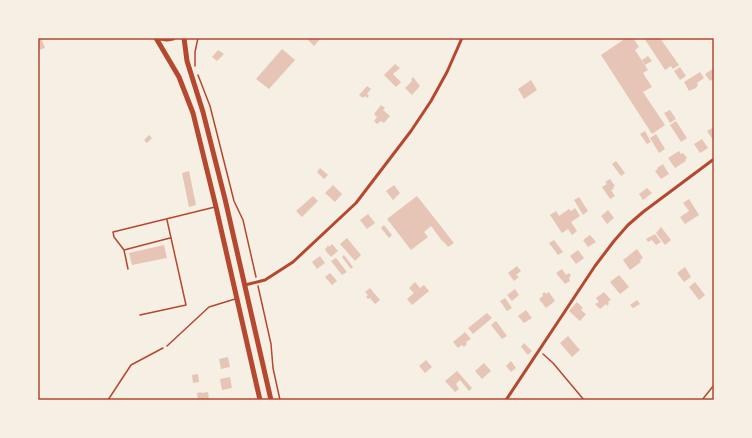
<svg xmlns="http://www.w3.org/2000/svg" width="752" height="438" viewBox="0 0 752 438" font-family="Jost,sans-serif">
<rect width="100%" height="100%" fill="#f6efe4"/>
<path fill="#e6c5b7" d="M41 38 45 48 38 50V39Z
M310 38H321L314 46 308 40Z
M626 38H633L639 47 635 50 648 70 643 73 652 87 643 92 665 125 652 134 601 55Z
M644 38H660L679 65 673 69 671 66 665 70Z
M282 49 295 60 269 89 256 79Z
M218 50 224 54 217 61 212 57Z
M648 56 652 61 645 65 642 60Z
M395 64 400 68 393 74 401 82 396 87 384 75Z
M680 67 686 76 680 80 674 71Z
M714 68V78L710 81 705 74Z
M700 72 704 78 697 83 698 85 696 88 689 91 684 82Z
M413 77 420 86 412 95 405 88 412 81 411 80Z
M531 80 537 90 524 99 518 89Z
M367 86 371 89 367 94 369 96 367 98 365 96 363 98 359 95Z
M381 105 385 108 383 110 390 116 384 123 381 121 377 124 374 121 377 117 374 114Z
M670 110 676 119 670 123 664 113Z
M676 121 687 138 681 142 670 125Z
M714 127V139L713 140 707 131Z
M645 131 651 142 647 144 640 134Z
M656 134 665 149 659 153 650 138Z
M149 135 152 138 147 143 144 140Z
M702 139 708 148 700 153 694 144Z
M679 151 681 154 683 153 687 158 685 160 686 161 675 168 668 158Z
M616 161 625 173 621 176 612 164Z
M663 164 669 174 661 179 655 171 658 169 657 168Z
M320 168 328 175 324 179 317 172Z
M189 171 196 205 189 207 182 173Z
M610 179 615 186 613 187 614 189 611 190 615 196 610 199 602 187 607 184 605 182Z
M333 185 342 194 335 202 325 193Z
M394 185 400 193 393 200 386 191Z
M647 188 652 193 643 200 639 194Z
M313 196 318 201 302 217 296 211Z
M417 196 454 243 448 247 444 242H443L431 226 424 232 428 237 411 250 387 219Z
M579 197 588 211 583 215 574 200Z
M689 199 699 215 685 224 680 217 689 211 683 203Z
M575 208 580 216 571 222 577 231 572 235 568 229 562 233 550 215 556 211 559 216 569 209 571 211Z
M608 210 614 218 607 224 601 216Z
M368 214 375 223 367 229 360 220Z
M384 225 392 235 389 238 381 228Z
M661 227 671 240 665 245 656 233Z
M655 234 661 242 656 245 652 240 648 242 646 239Z
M590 235 596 242 588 247 583 240Z
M347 238 361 255 355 261 340 244Z
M554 240 563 252 558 255 549 243Z
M332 244 338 251 331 257 325 250 328 245 329 247Z
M164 245 167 258 132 265 129 253Z
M637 249 643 258 640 260 641 262 630 270 623 260Z
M578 250 584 258 576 264 570 256Z
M344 255 353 267 351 269 342 257Z
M320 256 325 263 317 269 312 262Z
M336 258 347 272 342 275 331 261Z
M517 266 521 271 516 275 519 277 514 281 508 273Z
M685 267 691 277 684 282 677 273Z
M562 269 566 275 569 273 571 276 569 278 570 281 565 284 556 273Z
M330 273 337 281 332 285 325 277Z
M619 275 629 287 620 294 610 282Z
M415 282 420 288 424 285 429 291 412 305 407 299 414 293 409 288Z
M695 282 705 295 699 300 689 287Z
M370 288 380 300 375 304 370 298 368 299 366 297 368 295 365 292Z
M515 289 519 295 512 301 507 295Z
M545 292 546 294 549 292 555 301 546 308 539 299 543 296 542 294Z
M604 292 611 300 608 302 609 304 607 306 606 304 600 309 595 304 599 302 596 298Z
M505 298 512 308 507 311 500 301Z
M637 300 640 304 633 308 630 305Z
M577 302 583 308 581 310 586 314 580 321 569 311Z
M526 310 532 318 524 323 518 316Z
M487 313 492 318 473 334 468 328Z
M496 321 507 336 502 339 491 325Z
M465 332 471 339 466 342 467 344 464 347 462 345 458 348 453 342Z
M568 336 580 350 572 357 560 343Z
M524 343 532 351 528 355 521 347Z
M228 357 230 367 221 369 219 359Z
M426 360 432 367 425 373 419 366Z
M511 361 516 368 511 372 506 366Z
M484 363 491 371 482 379 475 371Z
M457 371 472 388 469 391 460 380 456 384 459 389 455 392 445 381Z
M198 374 199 382 193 383 192 375Z
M230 377 232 388 222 390 220 379Z
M201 392V393L208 392 209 400H198L197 393Z"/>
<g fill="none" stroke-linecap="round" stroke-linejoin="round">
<path stroke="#b5482f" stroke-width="1.5" d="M195 66V52L198 38
M198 75 210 106 234 201 243 220 256 277
M258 286 271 344 273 368 280 400
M543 354 553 363 584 400
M108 400 131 365 163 348
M702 400 714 385"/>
<path stroke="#b5482f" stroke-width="1.5" d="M124 250 170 238
M128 269 124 250 114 237 113 232 215 207
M140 315 186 305 167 220
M167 346 209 307 235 299"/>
<path stroke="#b5482f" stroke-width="3" d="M245 285 265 280 293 262 356 203 411 131 431 101 447 72 462 38
M506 400 595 266 614 241 628 225 643 212 714 159"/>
<path stroke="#b5482f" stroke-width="5" d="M156 38 179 77 193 113 216 207 260 400
M160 38 167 39 173 38
M184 38 187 61 203 112 225 199 271 400"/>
</g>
<rect width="752" height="438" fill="none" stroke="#f6efe4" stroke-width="78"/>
<rect x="39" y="39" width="674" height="360" fill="none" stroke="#b5482f" stroke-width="1.5"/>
</svg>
